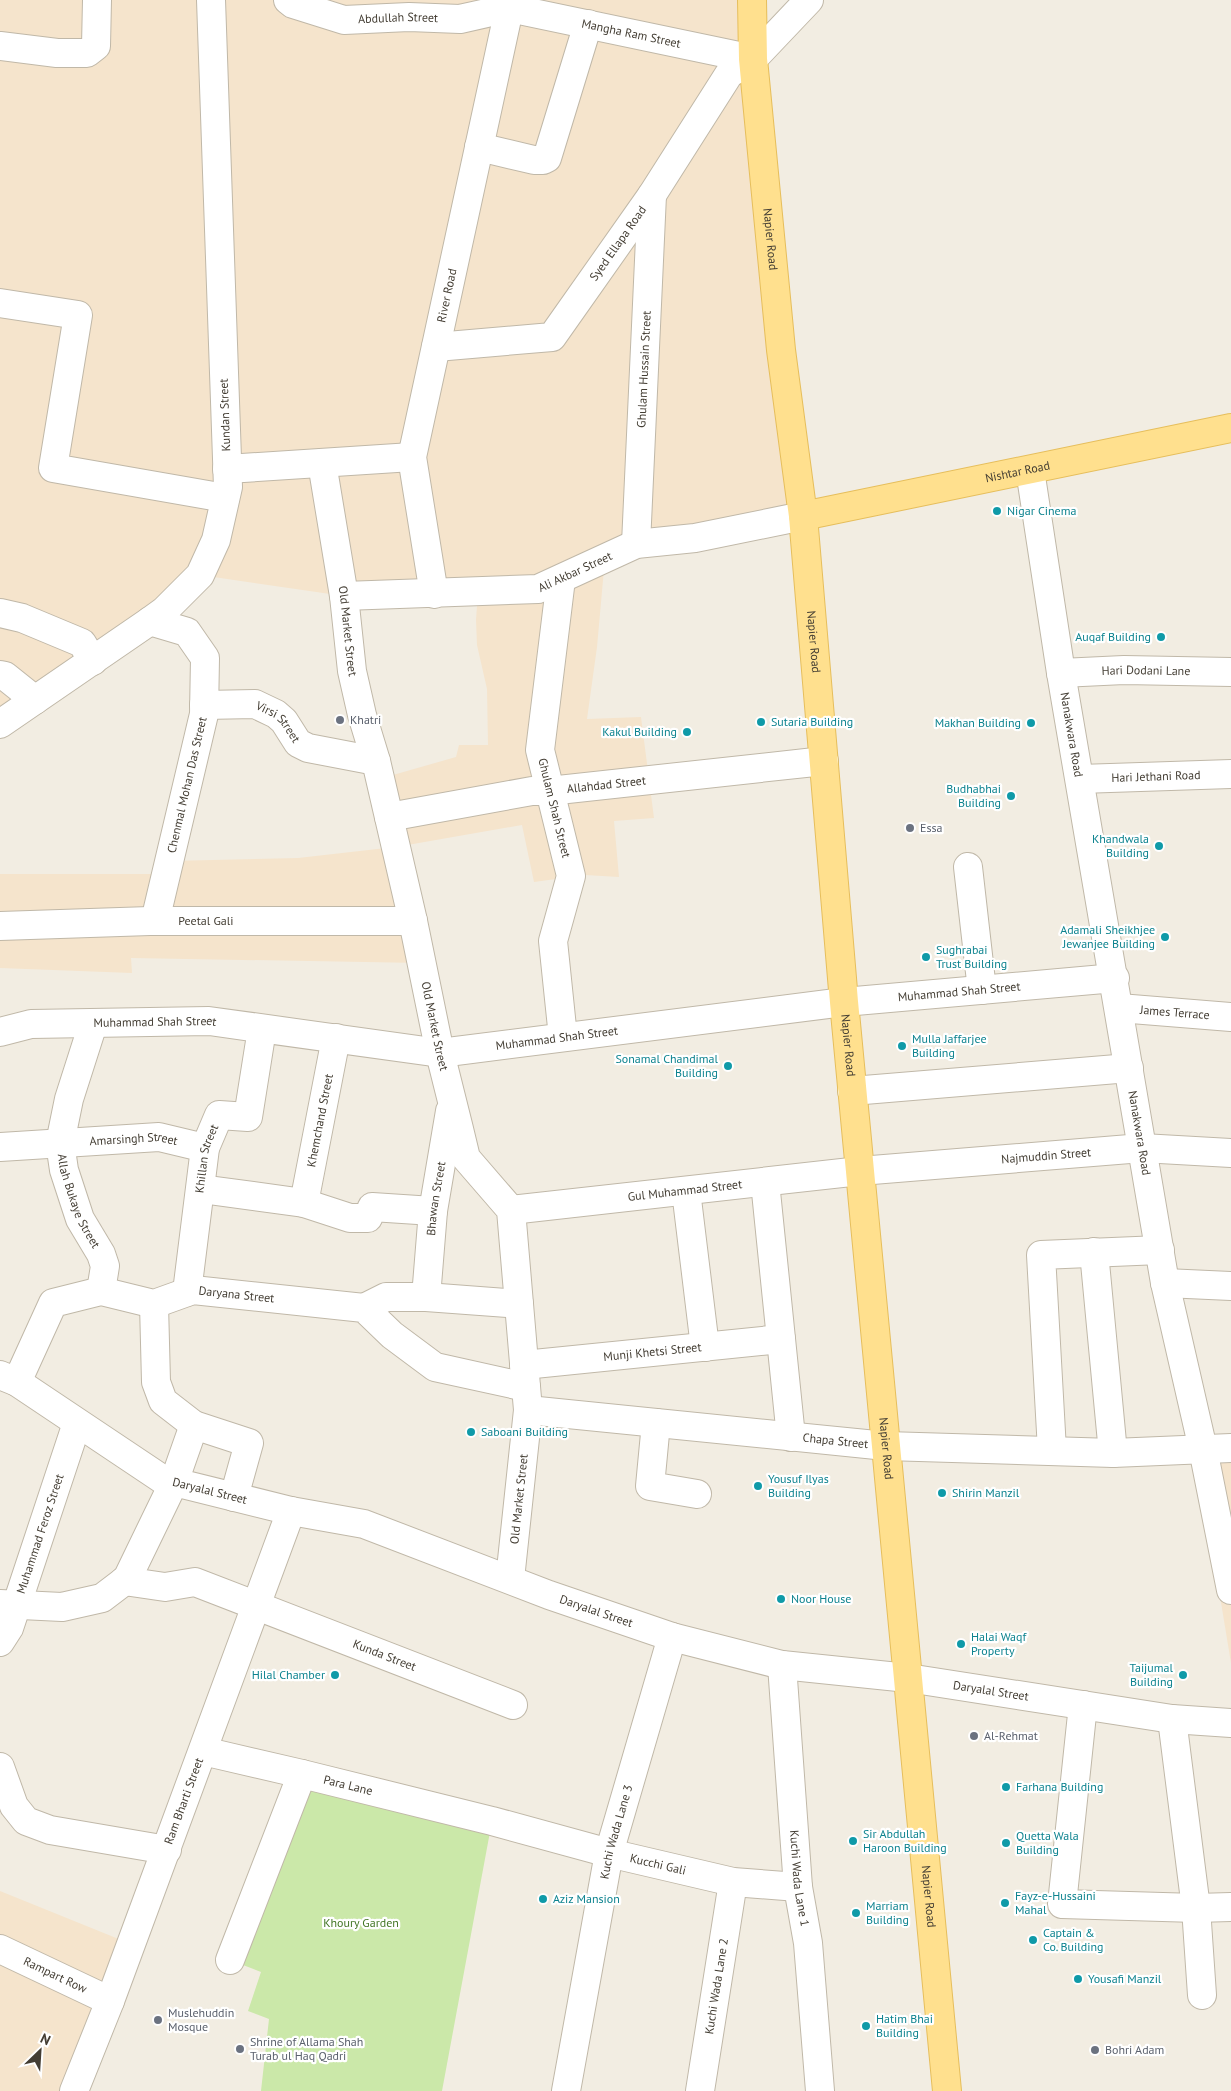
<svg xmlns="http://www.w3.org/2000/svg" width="1231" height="2091" viewBox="0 0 1231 2091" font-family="'PT Sans',sans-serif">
<rect width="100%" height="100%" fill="#f2ede2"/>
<path fill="#f5e4cc" d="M0 0H752L801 506 605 558 597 647 587 719 641 717 654 818 614 821 619 877 585 875 534 882 522 825 396 847 421 963 131 958 132 973 0 968V874H166L169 861 298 858 395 847 379 779 456 757 459 745H488L487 689 477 645 476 620 478 592 344 596 200 575 0 725Z
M1231 1450V1663L1196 1451Z
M0 1891 131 1944 73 2091H0Z"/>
<path fill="#cbe8a9" d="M302 1774 492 1821 442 2091H261L269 2019 248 2011 261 1972 230 1960Z"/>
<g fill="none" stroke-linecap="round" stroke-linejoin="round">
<defs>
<g id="minor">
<path id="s1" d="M288 0 293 4 344 20 409 17 460 19 509 8 753 59"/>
<path d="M0 46 57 53H87L96 46 97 0"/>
<path d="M479 147 534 160H543L547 158 588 24"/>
<path d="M0 303 78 315 53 468 225 498"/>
<path id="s2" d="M436 347 552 337 652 195 729 74 753 59"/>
<path id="s3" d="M322 463 344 596 352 671 362 715 376 761 413 921 440 1053 459 1129 466 1158 511 1210 528 1410 510 1579"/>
<path d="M227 469 412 457"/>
<path id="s4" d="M636 544 652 195"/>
<path id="s5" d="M561 579 540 750 571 876 553 941 563 1037"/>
<path id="s6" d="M434 594 412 457 511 0"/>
<path id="s7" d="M344 596 538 589 636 544 695 538 803 516"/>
<path d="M0 613 22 618 82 643 93 661"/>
<path d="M150 621 187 632 205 658 204 714 155 921"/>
<path id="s8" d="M1061 673 1124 670 1231 672"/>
<path d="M0 675 5 676 35 700"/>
<path id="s9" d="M204 705 255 704 276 714 284 721 298 743 308 748 376 761"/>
<path d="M0 724 150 621 164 611 200 575 216 540 228 487 211 0"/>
<path id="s10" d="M1080 779 1231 774"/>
<path id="s11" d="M389 817 532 791H549L824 761"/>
<path d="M968 867 982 990"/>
<path id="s12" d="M0 926 150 921H413"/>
<path id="s13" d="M93 1024 69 1099 60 1143 64 1170 80 1219 101 1254 105 1266 101 1291"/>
<path id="s14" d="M0 1032 31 1024 209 1021 440 1053 844 1002 1115 978"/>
<path d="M852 1091 1129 1068"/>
<path id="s15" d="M0 1147 159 1137 205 1148"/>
<path d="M765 1182 791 1437"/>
<path d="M201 1189 304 1203 350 1218H368L372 1207 433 1211"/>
<path d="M686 1191 705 1347"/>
<path id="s16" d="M304 1203 336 1038"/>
<path id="s17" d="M511 1210 860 1171 1142 1148 1231 1153"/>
<path d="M1094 1252 1113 1453"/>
<path id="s18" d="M187 1292 205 1148 219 1115 248 1117 262 1029"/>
<path id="s19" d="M426 1297 433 1211 450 1111"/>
<path d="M154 1304 156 1382 163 1401 194 1425 249 1443 234 1497"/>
<path d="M364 1308 386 1297H426L519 1304"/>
<path id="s20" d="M524 1365 781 1339"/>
<path id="s21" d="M17 1382 53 1303 101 1291 154 1304 193 1290 364 1308 392 1335 435 1367 526 1387"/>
<path id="s22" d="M528 1410 886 1446 1113 1453 1231 1448"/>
<path d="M656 1423 650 1486 697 1494"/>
<path d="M1052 1450 1041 1255 1160 1250"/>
<path id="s23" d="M124 1581 165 1587 195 1582 513 1705"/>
<path d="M0 1604 62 1607 102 1598 127 1579 174 1482 194 1425"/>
<path id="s24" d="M0 1642 9 1628 77 1423"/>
<path id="s25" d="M782 1665 798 1887 808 1943 820 2091"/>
<path d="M1083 1705 1062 1904 1196 1908 1231 1907"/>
<path d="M1172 1719 1196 1908 1202 1995"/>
<path id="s26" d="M203 1751 302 1774 492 1821 609 1853 733 1882 798 1887"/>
<path d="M0 1767 14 1806 26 1821 50 1830 167 1850"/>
<path d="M230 1960 302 1774"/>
<path id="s27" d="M566 2091 609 1853 672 1637"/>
<path id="s28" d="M700 2091 733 1882"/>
</g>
<g id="tertiary">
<path d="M753 59 809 0"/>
<path id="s29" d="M1030 470 1061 673 1165 1283 1203 1449 1231 1590"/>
<path id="s30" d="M1119 1008 1231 1017"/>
<path d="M1165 1283 1231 1286"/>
<path id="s31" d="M0 1375 17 1382 162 1479 291 1511 364 1524 549 1595 672 1637 782 1665 908 1678 1172 1719 1231 1723"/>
<path id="s32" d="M0 1949 110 2001"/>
<path id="s33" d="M74 2091 110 2001 291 1511"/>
</g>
<g id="primary">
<path id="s34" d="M752 0 753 59 781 350 803 516 844 1002 947 2091"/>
<path id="s35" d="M803 516 1231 428"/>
</g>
</defs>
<use href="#minor" stroke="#c0b8a8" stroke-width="30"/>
<use href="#tertiary" stroke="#c0b8a8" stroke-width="30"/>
<use href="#primary" stroke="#e6be5c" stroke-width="30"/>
<use href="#minor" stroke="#fff" stroke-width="28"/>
<use href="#tertiary" stroke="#fff" stroke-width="28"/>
<use href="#primary" stroke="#ffe08e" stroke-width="28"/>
</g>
<g fill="#0f9aa8" stroke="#fff" stroke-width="2">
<circle cx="997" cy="511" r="5"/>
<circle cx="1161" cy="637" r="5"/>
<circle cx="761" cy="722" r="5"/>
<circle cx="1031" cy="723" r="5"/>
<circle cx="687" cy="732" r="5"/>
<circle cx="1011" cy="796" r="5"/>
<circle cx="1159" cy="846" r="5"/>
<circle cx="1165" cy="937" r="5"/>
<circle cx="926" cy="957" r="5"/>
<circle cx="902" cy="1046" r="5"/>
<circle cx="728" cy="1066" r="5"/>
<circle cx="471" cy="1432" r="5"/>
<circle cx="758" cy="1486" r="5"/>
<circle cx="942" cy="1493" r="5"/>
<circle cx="781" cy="1599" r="5"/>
<circle cx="961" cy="1644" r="5"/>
<circle cx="335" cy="1675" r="5"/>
<circle cx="1183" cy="1675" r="5"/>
<circle cx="1006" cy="1787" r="5"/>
<circle cx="853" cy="1841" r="5"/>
<circle cx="1006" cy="1843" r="5"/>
<circle cx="543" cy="1899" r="5"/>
<circle cx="1005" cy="1903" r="5"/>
<circle cx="856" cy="1913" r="5"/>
<circle cx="1033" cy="1940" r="5"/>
<circle cx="1078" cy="1979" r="5"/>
<circle cx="866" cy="2026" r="5"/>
</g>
<g fill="#6b7280" stroke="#fff" stroke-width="2">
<circle cx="340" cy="720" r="5"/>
<circle cx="910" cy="828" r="5"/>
<circle cx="974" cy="1736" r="5"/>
<circle cx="158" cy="2020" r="5"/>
<circle cx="240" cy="2049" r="5"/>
<circle cx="1095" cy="2050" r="5"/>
</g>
<g text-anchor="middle" stroke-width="4.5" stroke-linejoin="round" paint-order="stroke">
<g font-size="12" fill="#433d33" stroke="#fff">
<text dy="4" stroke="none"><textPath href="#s1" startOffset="114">Abdullah Street</textPath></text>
<text dy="4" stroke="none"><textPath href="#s1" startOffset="351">Mangha Ram Street</textPath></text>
<text dy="4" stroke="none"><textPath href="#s34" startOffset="240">Napier Road</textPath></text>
<text dy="4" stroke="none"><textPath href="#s2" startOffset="231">Syed Ellapa Road</textPath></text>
<text dy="4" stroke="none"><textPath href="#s6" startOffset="304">River Road</textPath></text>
<text dy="4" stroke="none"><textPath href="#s4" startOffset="175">Ghulam Hussain Street</textPath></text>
<text transform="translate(225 415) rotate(-92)" y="4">Kundan Street</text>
<text dy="4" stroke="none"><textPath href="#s35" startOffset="219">Nishtar Road</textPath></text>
<text dy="4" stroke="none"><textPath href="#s7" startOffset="235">Ali Akbar Street</textPath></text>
<text dy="4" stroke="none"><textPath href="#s3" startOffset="170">Old Market Street</textPath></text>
<text dy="4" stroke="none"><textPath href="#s34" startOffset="645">Napier Road</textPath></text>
<text dy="4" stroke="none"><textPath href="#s8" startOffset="85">Hari Dodani Lane</textPath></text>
<text dy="4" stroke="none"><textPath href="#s9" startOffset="81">Virsi Street</textPath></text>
<text dy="4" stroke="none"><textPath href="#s29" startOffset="268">Nanakwara Road</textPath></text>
<text dy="4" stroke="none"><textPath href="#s10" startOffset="76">Hari Jethani Road</textPath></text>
<text dy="4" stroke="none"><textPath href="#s11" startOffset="220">Allahdad Street</textPath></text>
<text transform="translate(187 785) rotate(-77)" y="4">Chenmal Mohan Das Street</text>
<text dy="4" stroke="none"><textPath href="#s5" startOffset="232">Ghulam Shah Street</textPath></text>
<text dy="4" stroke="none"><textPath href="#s12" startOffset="206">Peetal Gali</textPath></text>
<text dy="4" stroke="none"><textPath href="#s14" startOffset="966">Muhammad Shah Street</textPath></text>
<text dy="4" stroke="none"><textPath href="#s30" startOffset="56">James Terrace</textPath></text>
<text dy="4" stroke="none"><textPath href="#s14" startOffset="156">Muhammad Shah Street</textPath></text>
<text dy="4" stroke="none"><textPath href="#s3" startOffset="575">Old Market Street</textPath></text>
<text dy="4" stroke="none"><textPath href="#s14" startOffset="561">Muhammad Shah Street</textPath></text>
<text dy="4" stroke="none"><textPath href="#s34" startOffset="1050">Napier Road</textPath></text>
<text dy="4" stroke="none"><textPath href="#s16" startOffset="84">Khemchand Street</textPath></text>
<text dy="4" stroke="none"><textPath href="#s29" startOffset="672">Nanakwara Road</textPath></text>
<text dy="4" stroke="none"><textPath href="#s15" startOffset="134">Amarsingh Street</textPath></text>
<text dy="4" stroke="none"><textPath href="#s17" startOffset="538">Najmuddin Street</textPath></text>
<text dy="4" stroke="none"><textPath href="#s18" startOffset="135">Khillan Street</textPath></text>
<text dy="4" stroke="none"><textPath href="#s17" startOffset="175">Gul Muhammad Street</textPath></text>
<text dy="4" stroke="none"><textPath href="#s19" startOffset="99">Bhawan Street</textPath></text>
<text dy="4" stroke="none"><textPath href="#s13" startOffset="185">Allah Bukaye Street</textPath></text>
<text dy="4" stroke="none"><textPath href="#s21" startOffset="276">Daryana Street</textPath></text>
<text dy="4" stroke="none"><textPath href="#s20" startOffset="129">Munji Khetsi Street</textPath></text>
<text dy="4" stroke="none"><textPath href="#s22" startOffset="309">Chapa Street</textPath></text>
<text dy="4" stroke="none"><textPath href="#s34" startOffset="1455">Napier Road</textPath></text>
<text dy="4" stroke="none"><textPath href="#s31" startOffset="242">Daryalal Street</textPath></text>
<text transform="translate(519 1499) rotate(-84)" y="4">Old Market Street</text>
<text dy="4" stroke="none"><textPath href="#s24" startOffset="116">Muhammad Feroz Street</textPath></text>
<text dy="4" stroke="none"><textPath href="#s31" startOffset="648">Daryalal Street</textPath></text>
<text dy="4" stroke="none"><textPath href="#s23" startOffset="275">Kunda Street</textPath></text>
<text dy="4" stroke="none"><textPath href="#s31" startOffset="1052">Daryalal Street</textPath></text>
<text dy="4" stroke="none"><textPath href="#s26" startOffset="149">Para Lane</textPath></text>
<text dy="4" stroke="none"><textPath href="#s33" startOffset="310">Ram Bharti Street</textPath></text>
<text dy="4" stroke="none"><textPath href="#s27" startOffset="264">Kuchi Wada Lane 3</textPath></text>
<text dy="4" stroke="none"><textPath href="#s26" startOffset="469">Kucchi Gali</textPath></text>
<text dy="4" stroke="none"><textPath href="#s25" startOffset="214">Kuchi Wada Lane 1</textPath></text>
<text dy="4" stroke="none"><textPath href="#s34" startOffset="1905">Napier Road</textPath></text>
<text dy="4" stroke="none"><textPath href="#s32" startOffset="61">Rampart Row</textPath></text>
<text dy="4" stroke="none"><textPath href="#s28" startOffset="106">Kuchi Wada Lane 2</textPath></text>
</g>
<g font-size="12" fill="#0d838f" stroke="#fff" text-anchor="start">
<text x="1007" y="515">Nigar Cinema</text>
<text x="1151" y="641" text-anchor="end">Auqaf Building</text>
<text x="771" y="726">Sutaria Building</text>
<text x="1021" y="727" text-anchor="end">Makhan Building</text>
<text x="677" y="736" text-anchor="end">Kakul Building</text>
<text x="1001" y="793" text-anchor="end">Budhabhai<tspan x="1001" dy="14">Building</tspan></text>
<text x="1149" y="843" text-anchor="end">Khandwala<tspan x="1149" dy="14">Building</tspan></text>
<text x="1155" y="934" text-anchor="end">Adamali Sheikhjee<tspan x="1155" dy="14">Jewanjee Building</tspan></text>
<text x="936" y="954">Sughrabai<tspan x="936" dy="14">Trust Building</tspan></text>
<text x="912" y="1043">Mulla Jaffarjee<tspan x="912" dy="14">Building</tspan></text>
<text x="718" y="1063" text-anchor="end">Sonamal Chandimal<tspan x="718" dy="14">Building</tspan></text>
<text x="481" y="1436">Saboani Building</text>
<text x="768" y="1483">Yousuf Ilyas<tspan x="768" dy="14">Building</tspan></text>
<text x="952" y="1497">Shirin Manzil</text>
<text x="791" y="1603">Noor House</text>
<text x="971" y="1641">Halai Waqf<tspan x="971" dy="14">Property</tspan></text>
<text x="1173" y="1672" text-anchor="end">Taijumal<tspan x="1173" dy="14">Building</tspan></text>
<text x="325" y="1679" text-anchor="end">Hilal Chamber</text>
<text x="1016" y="1791">Farhana Building</text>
<text x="863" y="1838">Sir Abdullah<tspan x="863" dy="14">Haroon Building</tspan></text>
<text x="1016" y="1840">Quetta Wala<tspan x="1016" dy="14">Building</tspan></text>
<text x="1015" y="1900">Fayz-e-Hussaini<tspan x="1015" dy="14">Mahal</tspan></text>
<text x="553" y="1903">Aziz Mansion</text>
<text x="866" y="1910">Marriam<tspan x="866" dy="14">Building</tspan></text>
<text x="1043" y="1937">Captain &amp;<tspan x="1043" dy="14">Co. Building</tspan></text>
<text x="1088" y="1983">Yousafi Manzil</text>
<text x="876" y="2023">Hatim Bhai<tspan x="876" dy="14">Building</tspan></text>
</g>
<g font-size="12" fill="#5b616d" stroke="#fff" text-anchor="start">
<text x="350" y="724">Khatri</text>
<text x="920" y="832">Essa</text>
<text x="984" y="1740">Al-Rehmat</text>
<text x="168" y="2017">Muslehuddin<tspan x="168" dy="14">Mosque</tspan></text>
<text x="250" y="2046">Shrine of Allama Shah<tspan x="250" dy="14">Turab ul Haq Qadri</tspan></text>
<text x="1105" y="2054">Bohri Adam</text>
</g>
<g font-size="12" fill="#437625" stroke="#fff">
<text x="361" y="1927">Khoury Garden</text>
</g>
</g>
<g transform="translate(40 2051) rotate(25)" stroke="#ffffff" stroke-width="4" paint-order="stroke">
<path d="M0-4L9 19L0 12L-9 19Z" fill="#433d33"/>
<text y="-8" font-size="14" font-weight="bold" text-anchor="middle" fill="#433d33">N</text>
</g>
</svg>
